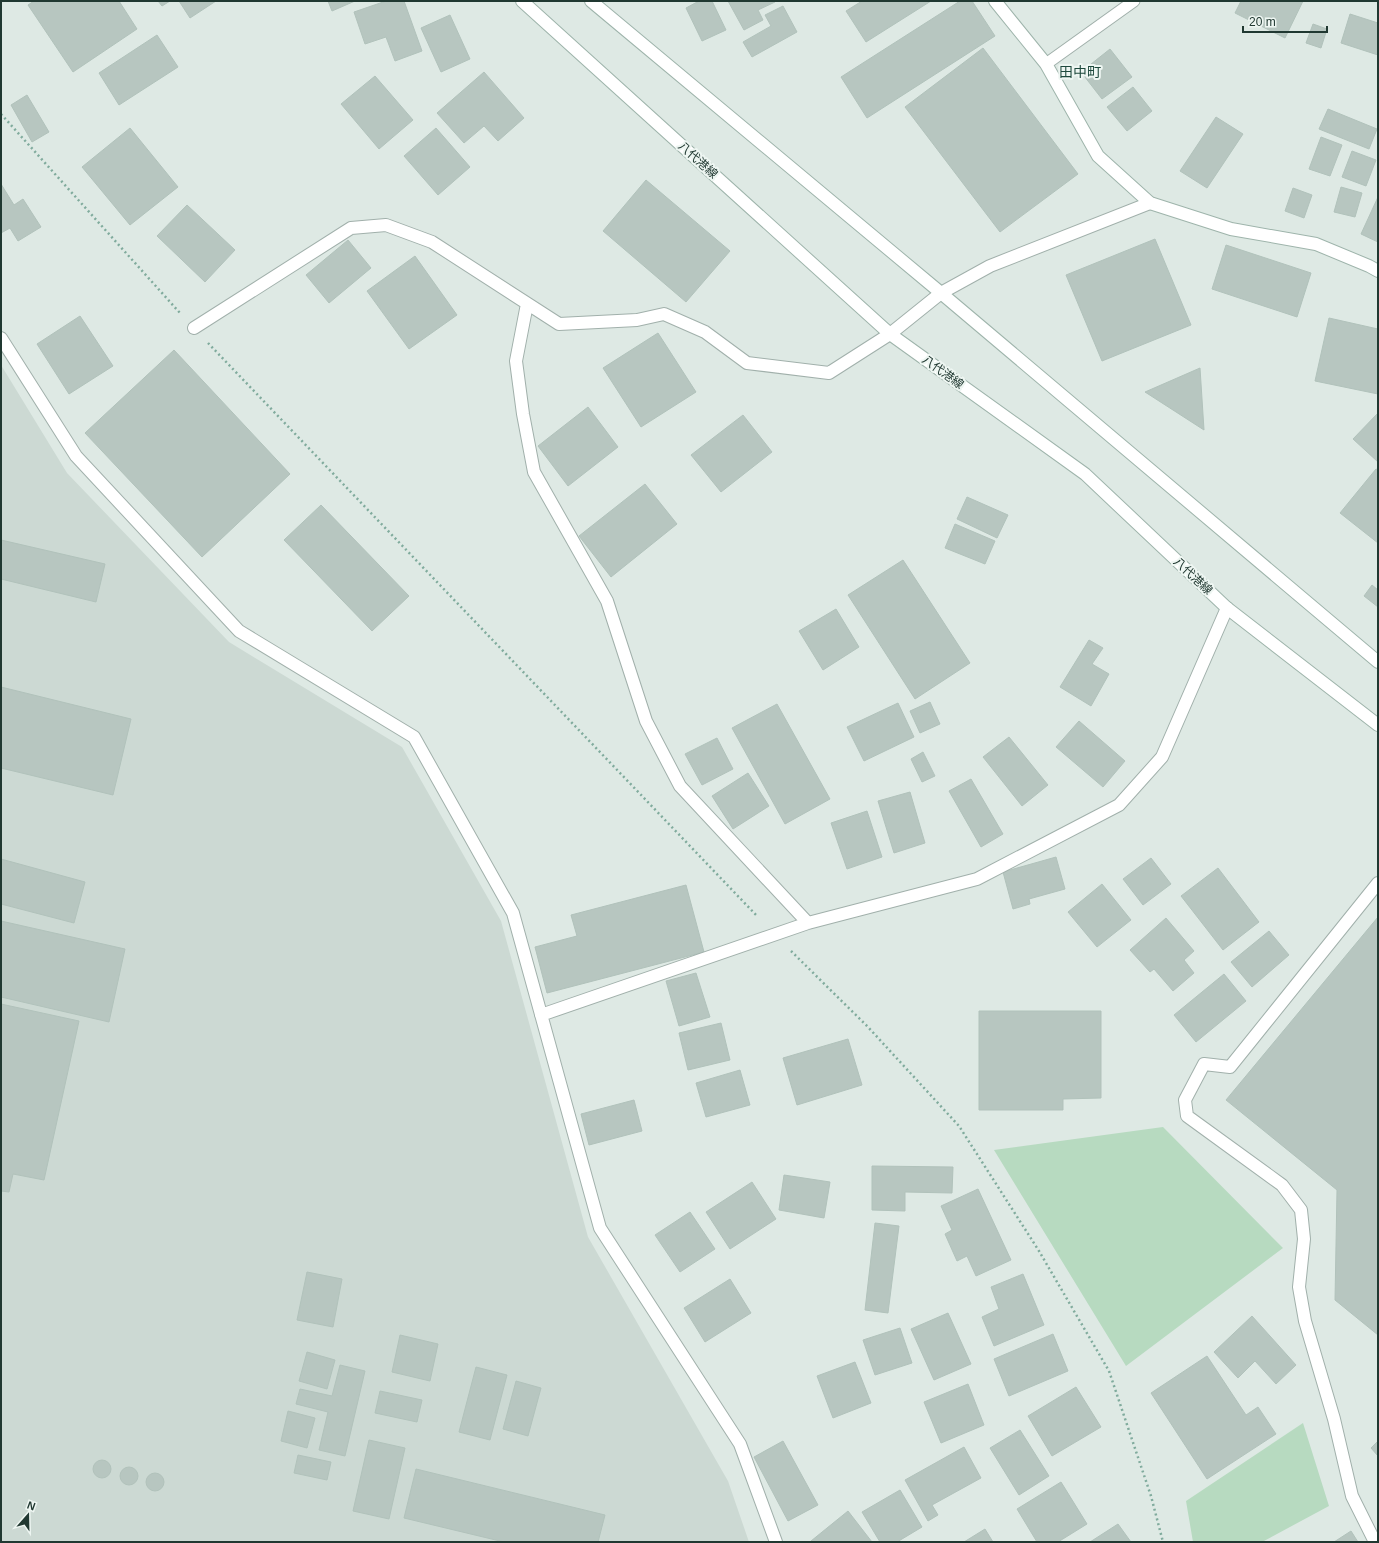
<svg xmlns="http://www.w3.org/2000/svg" width="1379" height="1543" viewBox="0 0 1379 1543" font-family="Arial,'Noto Sans JP',sans-serif">
<rect width="100%" height="100%" fill="#dee9e4"/>
<path fill="#ccd9d3" d="M1 365 67 473 229 642 402 747 501 921 588 1237 728 1481 749 1542H1Z"/>
<path fill="#b7dac0" d="M1163 1127 1283 1248 1126 1366 994 1150Z
M1303 1423 1329 1506 1262 1542H1193L1186 1501Z"/>
<path fill="#b7c6c0" stroke="#b1c2bb" d="M34 1H119L137 29 73 72 28 5Z
M158 1H170L162 6Z
M179 1H216L190 18Z
M328 1H355L332 11Z
M386 1H404L422 51 395 61 386 37 365 44 354 12Z
M699 1H712L726 30 702 41 686 8Z
M728 1H775V2L758 10 763 20 744 30Z
M862 1H931L866 42 846 11Z
M960 1H972L995 36 867 118 841 77Z
M1241 1H1303L1285 38 1235 13Z
M783 6 797 32 752 57 743 42 771 26 765 15Z
M1350 14 1378 23V55L1341 43Z
M450 15 470 59 441 72 421 28Z
M1313 24 1327 29 1321 48 1306 43Z
M157 35 178 67 119 105 99 73Z
M983 48 1078 174 1000 232 905 107Z
M1110 49 1132 77 1102 99 1081 72Z
M484 72 524 118 498 141 484 126 464 143 437 113Z
M375 76 413 120 379 149 341 104Z
M1133 87 1152 111 1127 131 1107 107Z
M27 95 49 132 32 142 11 105Z
M1328 109 1377 129 1369 149 1319 129Z
M1216 117 1243 134 1207 188 1180 171Z
M130 128 178 187 130 225 82 167Z
M436 128 470 167 438 195 404 156Z
M1321 137 1342 145 1330 176 1309 169Z
M1352 151 1376 160 1366 186 1342 177Z
M646 180 730 251 686 302 603 231Z
M1 184 14 205 23 199 41 227 18 241 10 228 1 233Z
M1341 187 1362 193 1355 217 1334 212Z
M1293 188 1312 195 1304 218 1285 211Z
M1378 197V242L1361 234Z
M187 205 235 250 205 282 157 236Z
M1155 239 1191 325 1102 361 1066 275Z
M348 240 371 268 329 303 306 275Z
M1226 245 1311 273 1297 317 1212 289Z
M415 256 457 315 409 349 367 291Z
M80 316 113 366 69 394 37 344Z
M1329 318 1378 329V394L1315 381Z
M658 333 696 392 641 427 603 368Z
M174 350 290 474 202 557 85 433Z
M1200 368 1204 430 1145 392Z
M588 407 618 447 568 486 538 446Z
M1378 413V462L1353 439Z
M743 415 772 452 721 492 691 455Z
M1376 469 1378 470V543L1340 513Z
M645 484 677 524 611 577 579 536Z
M967 497 1008 515 997 538 957 519Z
M321 505 409 596 372 631 284 540Z
M955 524 995 541 985 564 945 548Z
M1 540 105 564 96 602 1 579Z
M903 560 970 663 915 699 848 595Z
M1372 585 1378 590V607L1364 596Z
M836 609 859 647 823 670 799 631Z
M1089 640 1103 648 1092 664 1109 674 1091 706 1060 687Z
M1 687 131 719 113 795 1 768Z
M930 702 940 724 920 733 910 711Z
M898 703 914 737 864 761 847 727Z
M777 704 830 799 785 824 732 728Z
M1079 721 1125 761 1103 787 1056 747Z
M1009 737 1048 785 1022 806 983 757Z
M717 738 733 769 702 785 685 754Z
M923 752 935 776 922 782 911 759Z
M748 773 769 806 733 829 712 796Z
M971 779 1003 834 981 847 949 791Z
M910 792 925 843 894 853 878 801Z
M867 811 882 857 847 869 831 823Z
M1056 857 1065 889 1029 899 1030 904 1013 909 1003 872Z
M1151 858 1171 884 1143 905 1123 879Z
M1 859 85 882 74 923 1 904Z
M1218 868 1259 922 1223 950 1181 896Z
M1102 884 1131 920 1097 947 1068 912Z
M686 885 704 952 547 993 535 947 577 936 571 915Z
M1378 917V1335L1335 1300 1337 1190 1226 1100Z
M1166 918 1194 951 1184 960 1194 973 1173 991 1154 969 1150 972 1130 950Z
M1 921 125 949 109 1022 1 997Z
M1269 931 1289 955 1252 987 1231 962Z
M696 973 710 1017 679 1026 666 981Z
M1224 974 1246 1001 1196 1042 1174 1015Z
M1 1004 79 1021 44 1180 13 1174 9 1192 1 1191Z
M979 1011H1101V1098L1063 1099V1110H979Z
M721 1023 730 1060 688 1070 679 1033Z
M848 1039 862 1085 797 1105 783 1058Z
M740 1070 750 1105 706 1117 696 1083Z
M634 1100 642 1131 589 1145 581 1114Z
M872 1166 953 1167 952 1193 905 1192V1211L872 1210Z
M784 1175 830 1182 824 1218 779 1210Z
M752 1182 776 1219 730 1249 706 1212Z
M978 1189 1011 1260 976 1276 967 1256 957 1261 945 1234 952 1230 941 1206Z
M690 1212 715 1249 680 1272 655 1235Z
M875 1223 899 1226 888 1313 865 1310Z
M307 1272 342 1279 333 1327 297 1320Z
M1023 1274 1044 1325 994 1346 982 1317 999 1309 991 1287Z
M730 1279 751 1313 705 1342 684 1308Z
M948 1313 971 1364 934 1380 911 1329Z
M1252 1316 1296 1365 1276 1384 1255 1361 1238 1378 1214 1352Z
M900 1328 912 1363 875 1375 863 1340Z
M1053 1334 1068 1371 1009 1396 994 1359Z
M400 1335 438 1344 430 1381 392 1372Z
M307 1352 335 1360 327 1389 299 1381Z
M1207 1356 1246 1415 1258 1407 1276 1434 1207 1479 1151 1393Z
M855 1362 871 1403 833 1418 817 1376Z
M340 1365 365 1371 345 1456 319 1450 328 1412 296 1404 300 1389 332 1396Z
M476 1367 507 1375 490 1440 459 1432Z
M516 1381 541 1388 528 1436 503 1429Z
M968 1384 984 1425 941 1443 924 1402Z
M1076 1387 1101 1427 1052 1456 1028 1416Z
M380 1391 422 1400 417 1422 375 1413Z
M288 1411 315 1418 307 1448 281 1441Z
M1020 1430 1049 1476 1019 1495 990 1448Z
M369 1440 405 1448 389 1519 353 1511Z
M783 1441 818 1505 788 1521 754 1457Z
M1378 1441V1456L1371 1448Z
M964 1447 981 1478 932 1505 938 1515 928 1521 905 1480Z
M298 1455 331 1462 327 1480 294 1473Z
M93 1469a9 9 0 1 1 18 0a9 9 0 1 1-18 0Z
M120 1476a9 9 0 1 1 18 0a9 9 0 1 1-18 0Z
M416 1469 605 1515 598 1542H504L404 1518Z
M146 1482a9 9 0 1 1 18 0a9 9 0 1 1-18 0Z
M1061 1482 1087 1524 1058 1542H1037L1017 1509Z
M900 1490 922 1527 897 1542H880L862 1512Z
M848 1511 872 1542H812L811 1541Z
M1118 1524 1131 1542H1090Z
M985 1529 993 1542H964Z
M1351 1531 1358 1542H1334Z"/>
<g fill="none" stroke-linecap="round" stroke-linejoin="round">
<defs>
<path id="lane" d="M1046 64 1134 1"/>
<path id="street" d="M527 304 516 361 523 414 534 472 607 601 646 721 680 786 808 923
M194 328 351 228 386 225 432 242 559 324 637 320 664 314 705 332 747 363 829 373 890 334 941 293 990 266 1150 203
M1 338 76 456 239 631 414 737 513 913 600 1228 740 1444 776 1542
M541 1015 808 923 977 879 1119 805 1162 757 1227 608
M1375 1542 1352 1496 1334 1419 1305 1321 1299 1287 1304 1239 1301 1210 1282 1185 1187 1116 1185 1100 1204 1064 1230 1067 1378 883"/>
<path id="secondary" d="M522 1 890 334 1085 474 1227 608 1378 725
M591 1 941 293 1378 662
M995 1 1046 64 1098 156 1150 203 1231 229 1316 244 1369 266 1378 271"/>
</defs>
<use href="#lane" stroke="#a1b0ab" stroke-width="13"/>
<use href="#street" stroke="#a1b0ab" stroke-width="14"/>
<use href="#secondary" stroke="#9eb4ab" stroke-width="14"/>
<path stroke="#80ab9d" stroke-width="2.5" stroke-dasharray="2 3" stroke-linecap="butt" d="M1 114 180 313
M208 343 758 917
M791 951 868 1027 959 1126 1039 1251 1109 1371 1151 1496 1163 1542"/>
<use href="#lane" stroke="#fff" stroke-width="11"/>
<use href="#street" stroke="#fff" stroke-width="12"/>
<use href="#secondary" stroke="#fff" stroke-width="12"/>
</g>
<g text-anchor="middle" stroke-width="4" stroke-linejoin="round" paint-order="stroke">
<g font-size="12" fill="#203831" stroke="#eef6f2">
<text transform="translate(698 160) rotate(42)" y="4">八代港線</text>
<text transform="translate(943 372) rotate(36)" y="4">八代港線</text>
<text transform="translate(1193 576) rotate(43)" y="4">八代港線</text>
</g>
<g font-size="14" fill="#1e493d" stroke="#eef6f2">
<text x="1080" y="77">田中町</text>
</g>
</g>
<rect width="1379" height="1543" fill="none" stroke="#203831" stroke-width="4"/>
<g transform="translate(28 1515) rotate(20)" stroke="#eef6f2" stroke-width="3" paint-order="stroke">
<path d="M0-3L7 15L0 10L-7 15Z" fill="#203831"/>
<text y="-6" font-size="11" font-weight="bold" text-anchor="middle" fill="#203831">N</text>
</g>
<path d="M1243 26v6h84v-6" fill="none" stroke="#203831" stroke-width="2"/>
<text x="1249" y="26" font-size="12" fill="#203831" stroke="#eef6f2" stroke-width="3" paint-order="stroke">20 m</text>
</svg>
